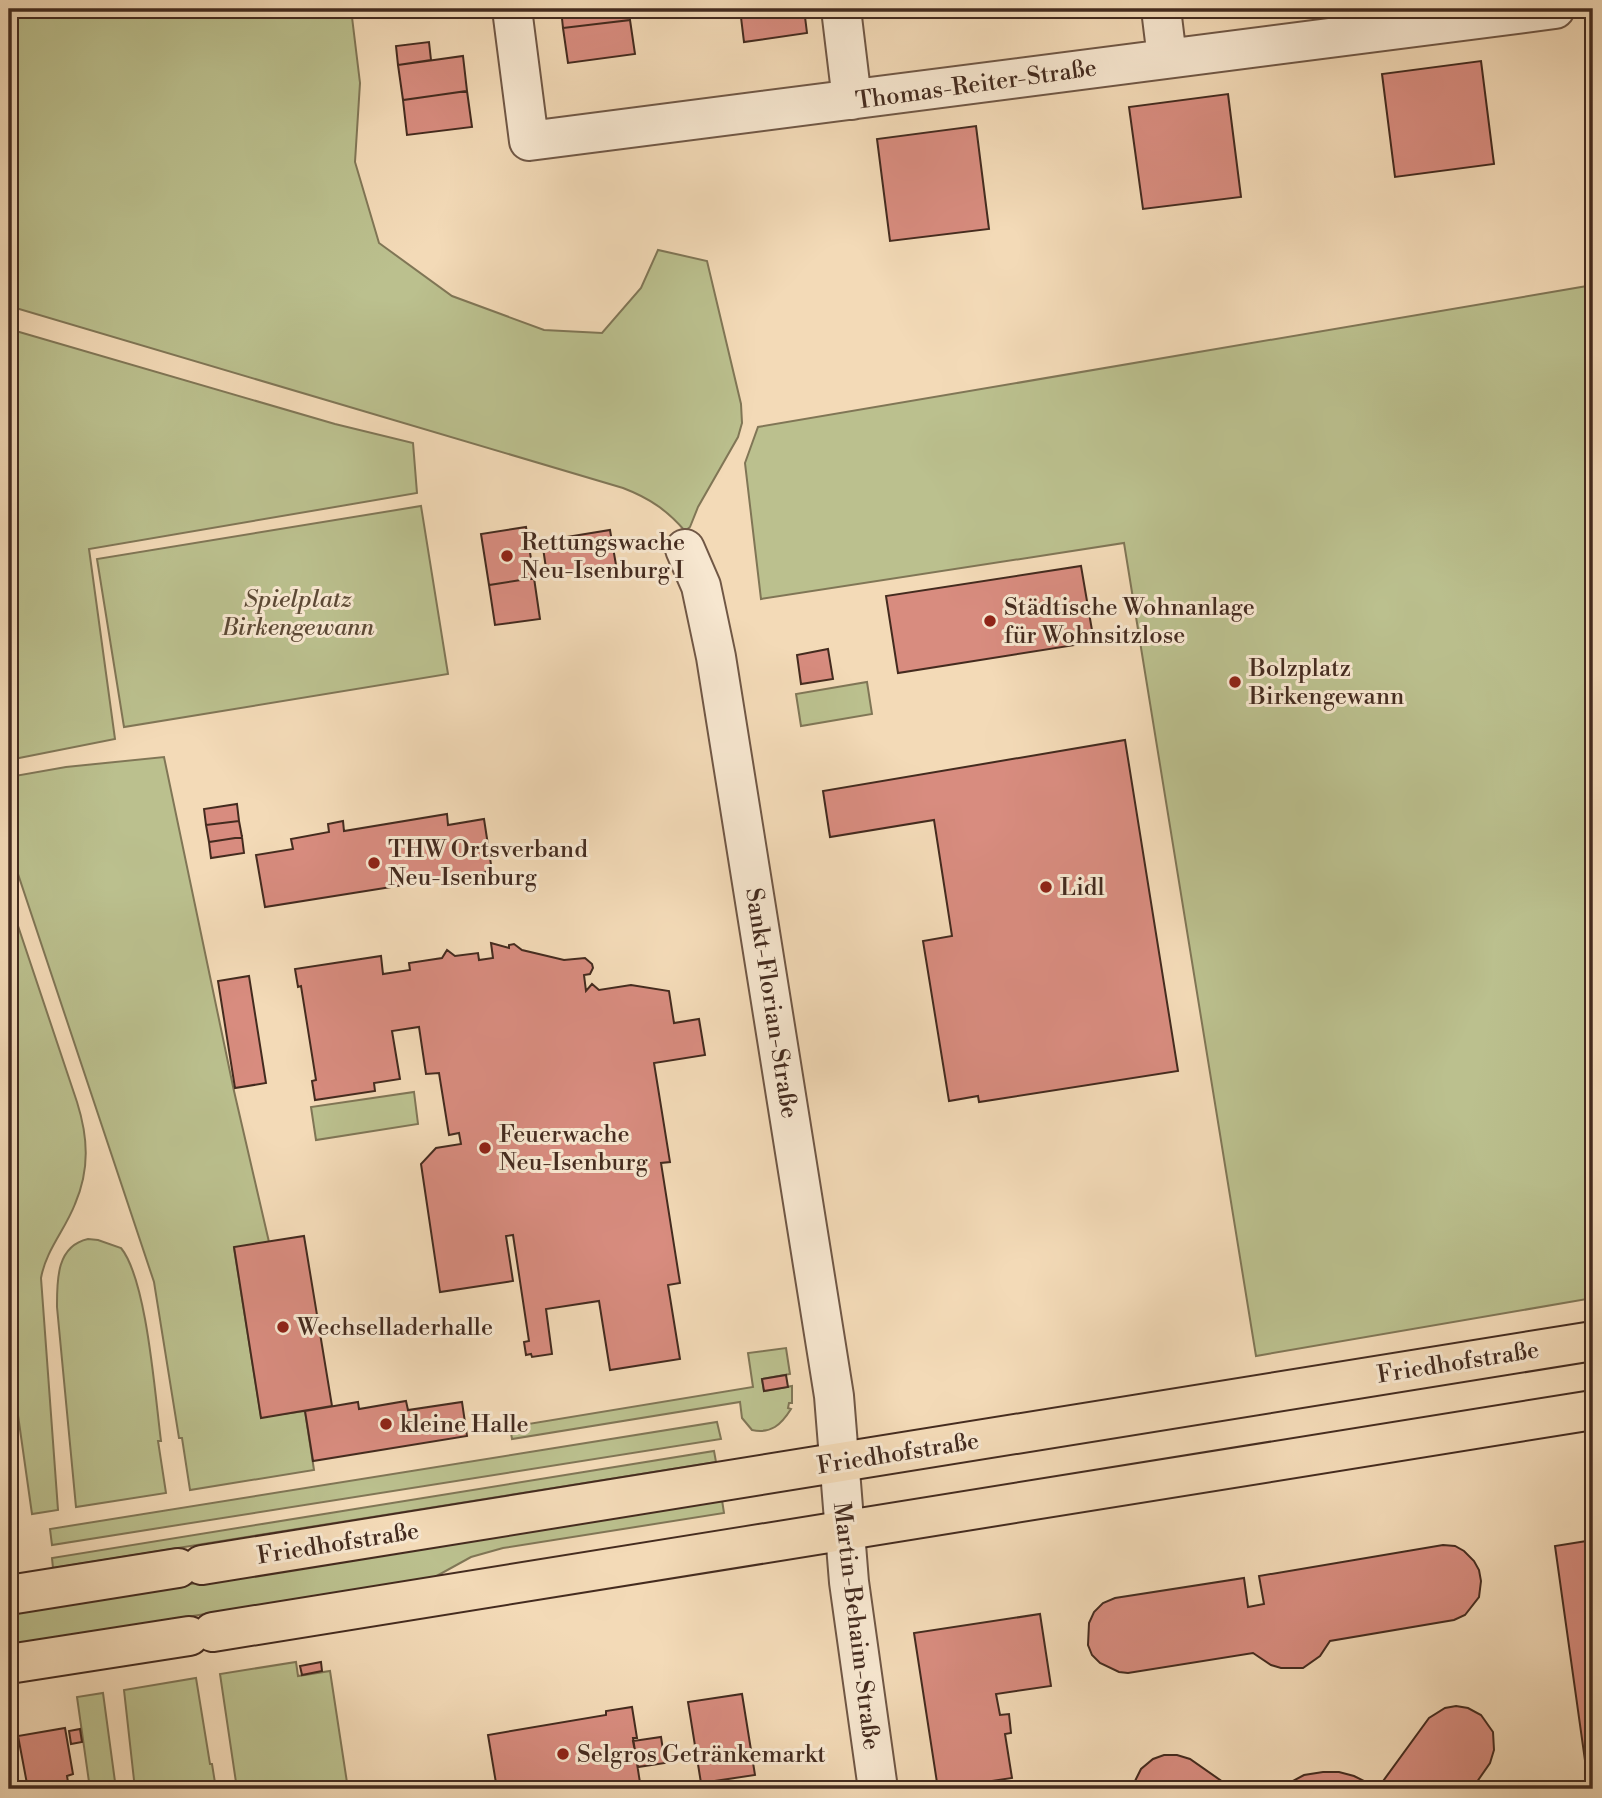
<svg xmlns="http://www.w3.org/2000/svg" width="1602" height="1798" viewBox="0 0 1602 1798" font-family="'Libre Bodoni',serif">
<rect width="100%" height="100%" fill="#f3dab7"/>
<filter id="stains"><feTurbulence type="fractalNoise" baseFrequency=".00286" numOctaves="4"/><feColorMatrix values="0 0 0 0 .2 0 0 0 0 .09 0 0 0 0 .02 0 0 0 .5 -.17"/></filter>
<radialGradient id="worn" r=".72"><stop offset=".6" stop-color="#630" stop-opacity="0"/><stop offset="1" stop-color="#630" stop-opacity=".3"/></radialGradient>
<path fill="#bbc08e" stroke="#807656" stroke-width="2" d="M9 9H351L360 83 355 162 379 243 452 296 544 330 602 333 641 288 658 250 707 261 741 404 742 423 738 437 698 507 690 527 685 531C667 510 649 498 623 488L9 306Z
M1593 285V1298L1256 1356 1124 543 761 599 745 463 758 427Z
M9 329 335 424 413 443 417 493 89 549 115 739 9 760Z
M421 506 448 674 124 727 97 559Z
M867 682 872 714 801 726 796 694Z
M164 757 234 1091 269 1242 234 1248 261 1417 305 1411 314 1470 190 1490 182 1438H179L154 1282 9 847V777L66 767Z
M9 899 77 1102C88 1137 90 1169 75 1204 65 1230 46 1250 41 1278L58 1510 32 1514 9 1352Z
M414 1092 418 1124 316 1140 311 1107Z
M88 1239 98 1240 121 1248C147 1280 155 1396 161 1441H158L166 1493 76 1507 57 1307C57 1281 56 1246 88 1239Z
M786 1348 790 1374 762 1379 764 1391 792 1386V1403H789L788 1408 791 1409C781 1425 771 1434 752 1430L742 1418 740 1402 512 1439 510 1427 753 1387 748 1353Z
M717 1422 721 1439 52 1545 50 1529Z
M714 1451 716 1462 53 1568 52 1558Z
M722 1500 724 1513 503 1548 471 1557 433 1578 9 1645V1613Z
M296 1662 298 1676 330 1671 348 1789H237L220 1674Z
M196 1678 210 1764H212L216 1789H135L124 1690Z
M103 1693 116 1789H90L77 1697Z"/>
<path fill="#d88c7f" stroke="#442b1f" stroke-width="2" d="M561 9H629L630 20 563 28Z
M740 9H804L807 33 744 42Z
M630 20 635 54 568 63 563 28Z
M429 42 431 60 398 65 396 46Z
M463 56 467 91 403 100 398 65Z
M1481 61 1494 164 1395 177 1382 74Z
M467 91 472 127 407 135 403 100Z
M1228 94 1241 197 1143 209 1129 107Z
M976 126 989 229 890 241 877 139Z
M526 527 534 578 489 585 481 534Z
M610 530 616 565 547 575 542 541Z
M1081 566 1094 642 898 673 886 596Z
M534 578 540 619 495 625 489 585Z
M828 649 833 679 801 684 797 655Z
M1125 740 1178 1071 979 1102 978 1096 949 1101 923 941 952 936 934 820 830 837 823 791Z
M237 804 239 821 206 825 204 809Z
M447 814 448 825 484 819 492 871 265 907 256 855 293 849 291 839 329 832 328 824 343 821 344 831Z
M239 821 242 837 209 842 206 825Z
M242 837 244 853 211 858 209 842Z
M491 943 509 948V945L514 944 522 950 564 960 585 958 592 964 593 968 590 974 584 975 586 991 592 984 599 990 631 985 669 991 674 1023 699 1019 705 1055 654 1063 670 1162 661 1163 680 1283 668 1285 680 1359 610 1370 599 1301 546 1309 552 1354 532 1357 531 1354 526 1355 524 1342 529 1341 513 1235 506 1236 513 1281 440 1292 421 1164 436 1148 461 1144 459 1133 449 1135 439 1073 426 1074 419 1027 392 1031 400 1079 374 1083 375 1091 315 1100 312 1081 316 1080 301 986 298 987 295 969 381 956 383 974 410 970 409 963 442 958 447 950 455 956 478 953 479 960 493 958Z
M249 976 266 1083 235 1088 218 981Z
M304 1236 332 1406 261 1418 234 1247Z
M786 1375 788 1387 764 1391 762 1379Z
M406 1401 408 1410 462 1402 467 1436 313 1461 305 1411 358 1402 359 1409Z
M1593 1540V1789H1589L1555 1546Z
M1443 1545 1455 1546 1464 1551 1474 1561 1479 1570 1481 1581 1479 1597 1465 1615 1454 1620 1330 1641 1320 1656 1303 1668H1281L1271 1665 1253 1653 1128 1673 1119 1672 1100 1663 1092 1655 1088 1645 1089 1623 1094 1612 1103 1603 1115 1598 1244 1578 1248 1607 1264 1604 1259 1576Z
M1040 1614 1051 1686 996 1694 1000 1715 1009 1714 1011 1733 1005 1734 1012 1778 938 1789 914 1633Z
M321 1662 322 1671 302 1675 300 1666Z
M742 1694 755 1775 701 1783 688 1702Z
M1456 1706 1468 1708 1481 1715 1493 1732 1494 1750 1490 1763 1472 1789H1278L1304 1775 1323 1772H1339L1354 1776 1378 1788 1429 1718 1445 1708Z
M632 1707 637 1738H633L641 1789H497L488 1735 606 1715V1711Z
M65 1728 73 1774 67 1776 68 1782 28 1789 18 1736Z
M80 1729 82 1742 71 1744 69 1731Z
M661 1737 665 1763 638 1767 633 1741Z
M1164 1755H1177L1190 1759 1233 1789H1134L1135 1781 1141 1769 1153 1759Z"/>
<g fill="none" stroke-linecap="round" stroke-linejoin="round">
<defs>
<path id="minor" d="M512 9 529 141 1555 9
M841 9 852 100
M1161 9 1167 58
M685 549 701 586 716 657 834 1396 849 1582 878 1789"/>
<path id="major" d="M202 1565 1593 1341
M9 1595 178 1568
M213 1632 1593 1410
M9 1664 189 1636"/>
</defs>
<use href="#minor" stroke="#705745" stroke-width="42"/>
<use href="#major" stroke="#442b1f" stroke-width="42"/>
<use href="#minor" stroke="#f7e7d0" stroke-width="38"/>
<use href="#major" stroke="#f3dab7" stroke-width="38"/>
</g>
<g fill="#8f2418" stroke="#f7e7d0" stroke-width="2.5">
<circle cx="507" cy="556" r="7"/>
<circle cx="990" cy="621" r="7"/>
<circle cx="1235" cy="682" r="7"/>
<circle cx="374" cy="863" r="7"/>
<circle cx="1046" cy="887" r="7"/>
<circle cx="485" cy="1148" r="7"/>
<circle cx="283" cy="1327" r="7"/>
<circle cx="386" cy="1424" r="7"/>
<circle cx="563" cy="1754" r="7"/>
</g>
<g text-anchor="middle" stroke-width="6" stroke-linejoin="round" paint-order="stroke">
<g font-size="24" fill="#442b1f" stroke="#f7e7d0">
<text transform="translate(976 84) rotate(-8)" y="8">Thomas-Reiter-Straße</text>
<text transform="translate(772 1003) rotate(81)" y="8">Sankt-Florian-Straße</text>
<text transform="translate(1458 1362) rotate(-9)" y="8">Friedhofstraße</text>
<text transform="translate(898 1453) rotate(-9)" y="8">Friedhofstraße</text>
<text transform="translate(338 1543) rotate(-9)" y="8">Friedhofstraße</text>
<text transform="translate(857 1626) rotate(83)" y="8">Martin-Behaim-Straße</text>
</g>
<g font-size="24" fill="#442b1f" stroke="#f7e7d0" text-anchor="start">
<text x="521" y="550">Rettungswache<tspan x="521" dy="28">Neu-Isenburg I</tspan></text>
<text x="1004" y="615">Städtische Wohnanlage<tspan x="1004" dy="28">für Wohnsitzlose</tspan></text>
<text x="1249" y="676">Bolzplatz<tspan x="1249" dy="28">Birkengewann</tspan></text>
<text x="388" y="857">THW Ortsverband<tspan x="388" dy="28">Neu-Isenburg</tspan></text>
<text x="1060" y="895">Lidl</text>
<text x="499" y="1142">Feuerwache<tspan x="499" dy="28">Neu-Isenburg</tspan></text>
<text x="297" y="1335">Wechselladerhalle</text>
<text x="400" y="1432">kleine Halle</text>
<text x="577" y="1762">Selgros Getränkemarkt</text>
</g>
<g font-size="24" font-style="italic" fill="#5c4935" stroke="#f7e7d0">
<text x="298" y="607">Spielplatz<tspan x="298" dy="28">Birkengewann</tspan></text>
</g>
</g>
<rect width="1602" height="1798" fill="none" stroke="#f3dab7" stroke-width="35"/>
<rect x="10" y="10" width="1581" height="1777" fill="none" stroke="#442b1f" stroke-width="3.5"/>
<rect x="18" y="18" width="1567" height="1763" fill="none" stroke="#442b1f" stroke-width="2"/>
<rect width="100%" height="100%" filter="url(#stains)"/>
<rect width="100%" height="100%" fill="url(#worn)"/>
</svg>
